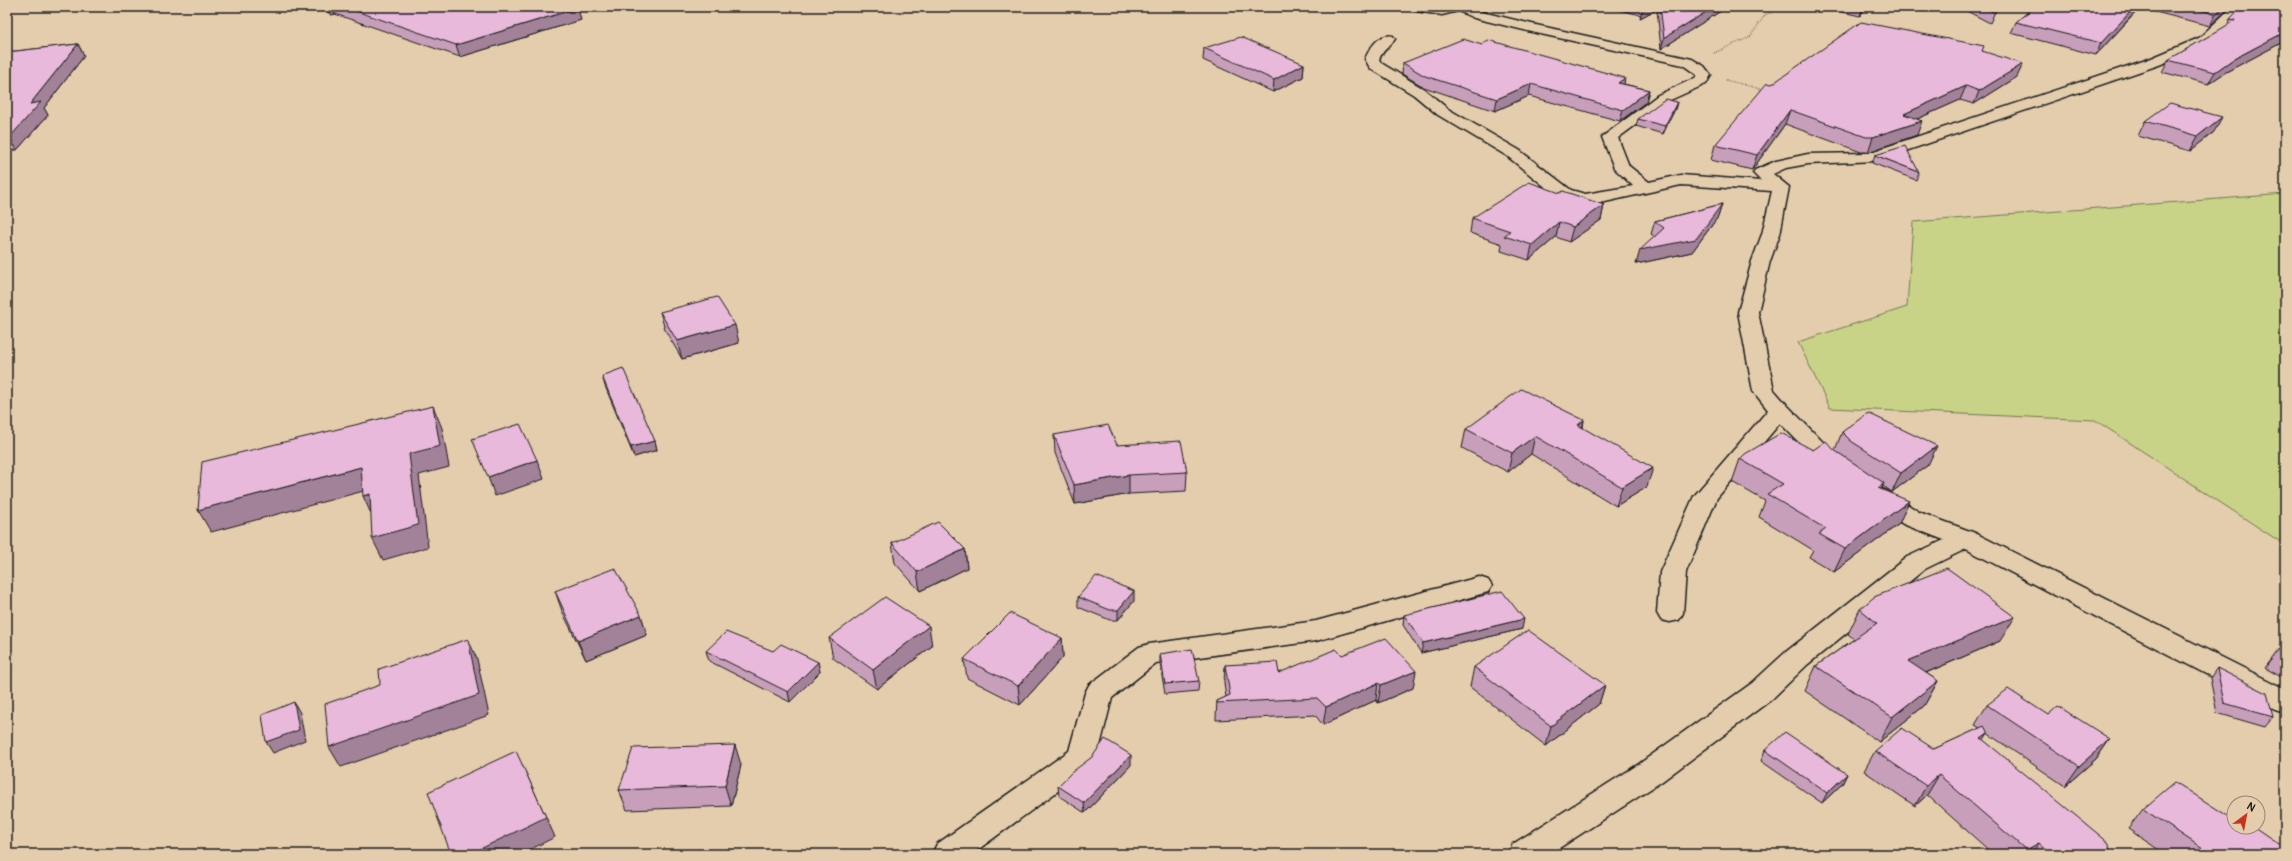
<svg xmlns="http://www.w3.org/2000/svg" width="2292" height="861" viewBox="0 0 2292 861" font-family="Pangolin,sans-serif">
<rect width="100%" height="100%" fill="#e3cdad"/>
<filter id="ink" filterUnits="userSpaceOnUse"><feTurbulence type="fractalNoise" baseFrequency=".025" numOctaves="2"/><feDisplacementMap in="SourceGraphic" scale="8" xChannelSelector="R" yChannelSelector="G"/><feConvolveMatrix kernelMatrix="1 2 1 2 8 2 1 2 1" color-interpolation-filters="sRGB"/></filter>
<g filter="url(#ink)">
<path fill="#c8d387" stroke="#727852" d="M2285 194V545L2095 420 1830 408 1798 342 1907 307 1913 222Z"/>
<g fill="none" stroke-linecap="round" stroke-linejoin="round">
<defs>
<path id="minor" d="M1410 7H1470L1482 12 1536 25 1692 59 1704 66 1711 75 1706 84 1668 101 1618 138 1629 166 1649 182 1681 175 1761 181 1753 173 1755 170 1776 161 1808 154 1868 153 2149 59 2199 38 2232 7H2245L2209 44 2159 65 1876 161 1808 164 1786 168 1773 174 1789 187 1780 234 1770 261 1758 312 1774 390 1787 405 1848 468 1845 473 1837 475 1829 473 1780 423 1717 498 1686 572 1683 613 1679 620 1670 622 1661 620 1657 613 1660 572 1694 496 1768 410 1753 391 1738 312 1752 261 1762 234 1772 191 1681 185 1605 202 1585 204 1559 198 1507 156 1438 115 1414 95 1370 68 1365 59C1370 48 1379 33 1393 36L1395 39C1389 47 1383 50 1379 59L1381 63 1424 89 1448 109 1519 150 1571 190 1585 194 1633 186 1614 168 1602 137 1658 95 1695 78 1697 75 1683 65 1536 33 1474 18 1458 11 1442 15 1416 11Z
M1879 488 1887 491 1919 512 1975 533 2285 689V713L2275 710 1966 549 1925 569 1807 665 1772 699 1661 782 1550 854H1508L1513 844 1639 764 1752 683 1787 651 1907 557 1944 540 1903 524 1871 501 1867 496 1871 491Z
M1479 577 1488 580 1492 586 1488 592 1316 641 1156 663 1112 698 1097 758 1092 766 972 854H932L937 844 1069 751 1085 693 1089 685 1139 647 1149 644 1316 621Z"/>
</defs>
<use href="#minor" stroke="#1c1c1c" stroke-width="3"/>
<path stroke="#1c1c1c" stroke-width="1.5" stroke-dasharray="0.5 2" stroke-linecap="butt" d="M1714 53 1750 37 1765 15 1780 8
M1726 80 1764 90"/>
<use href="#minor" fill="#e3cdad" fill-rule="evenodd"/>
</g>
<path fill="#c89fbb" stroke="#1c1c1c" d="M322 7H456L461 8 581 20 460 57 335 14 331 15Z
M1606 7H1727L1661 49 1657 9 1640 18 1641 15Z
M1820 7H1865L1860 16Z
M1959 7H1997L1990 23Z
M2034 7H2230L2210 26 2140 8 2096 55 2011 33 2016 22Z
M2285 7V41L2226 72 2208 84 2162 72 2168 60 2227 26 2230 19Z
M78 44 84 56 44 108 48 115 17 150 7 151V52Z
M1482 45 1624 84 1649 90 1646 102 1620 121 1529 96 1495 111 1424 87 1402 74 1403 63Z
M1204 48 1304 64 1303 77 1273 92 1203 60Z
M1982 51 2017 77 1974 104 1960 100 1917 119V135L1868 152H1861L1785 124 1752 170 1711 160 1715 145 1772 84Z
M1677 102 1675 109 1663 134 1636 126 1638 119Z
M2145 121 2214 132 2190 151 2138 136Z
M1875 155 1919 172 1916 180 1872 163Z
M1560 193 1604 205 1601 220 1569 242 1556 237 1529 260 1501 251 1502 244 1470 233 1472 218Z
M1722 204 1718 217 1692 252 1636 264 1655 237 1651 234 1655 221Z
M660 312 739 343 682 359 665 330Z
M602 376 655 441 657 450 634 457 605 386Z
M1584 420 1583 428 1647 487 1616 506 1531 454 1508 472 1462 448 1466 429Z
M1842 432 1928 465 1892 492 1883 486 1881 490 1899 524 1834 572 1809 557 1813 550 1759 517 1765 501 1732 482 1740 459 1813 450H1835Z
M1054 435 1117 445 1187 472 1186 491 1129 494 1075 504 1055 453Z
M892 543 965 549 967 568 920 591 895 563Z
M555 591 641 615 647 635 586 660 562 611Z
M1078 597 1134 601 1118 620H1110L1078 607Z
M1860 609 2000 641 1926 673 1938 681 1924 706 1879 742 1805 691 1816 666 1854 639 1848 634Z
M1404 615 1522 629 1421 653 1403 625Z
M829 638 932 646 877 689 833 658Z
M1062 638 1063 657 1020 705 967 678 964 659Z
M2285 643V679L2265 668 2280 648Z
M706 651H773L818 662 820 672 790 702 709 661Z
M1160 654 1199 681 1198 691 1165 694 1160 664Z
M1342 655 1413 688 1378 703 1376 700 1323 725 1315 715 1216 720V718L1217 701 1226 697 1224 683 1225 665 1279 673Z
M1474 667 1605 685 1599 704 1546 746 1470 687Z
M2217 668 2273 717 2265 727 2217 713 2210 678Z
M1987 705 2048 715 2110 739 2096 759 2065 786 1987 733 1983 740 2110 854H1993L1927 795 1915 806 1864 771 1875 751 1934 749 1980 728 1975 725Z
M1765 750 1847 774 1842 784 1822 803 1761 761Z
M741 765 731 806 627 810 619 790Z
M1131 765 1085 813 1059 796 1058 786Z
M2143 809 2249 829 2285 854H2165L2128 829Z"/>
<path fill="#a28299" stroke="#1c1c1c" d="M328 7H332L335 14 331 15Z
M1644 7H1657V9L1640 18 1643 8Z
M1714 7H1727L1661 49 1664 38Z
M1863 7H1865L1860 16Z
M2135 7H2140L2096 55 2101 43Z
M2223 7H2230L2210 26 2216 14Z
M578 8 581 20 460 57 456 45Z
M2285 32V41L2226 72 2208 84 2215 72 2232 60Z
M78 44 84 56 44 108 48 115 17 150 10 137 30 104Z
M1304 64 1303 77 1273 92 1274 80Z
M2023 64 2017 77 1974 104 1979 91Z
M1625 78 1623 90 1618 83Z
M1531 84 1529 96 1495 111 1497 99Z
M1966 86 1960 100 1899 127 1904 114Z
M1649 90 1646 102 1620 121 1623 110Z
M1677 102 1675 109 1663 134 1665 126Z
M1790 110 1785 124 1752 170 1757 155Z
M2222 117 2214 132 2190 151 2198 136Z
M1922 121 1917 135 1868 152 1873 137Z
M1722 204 1718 217 1692 252 1636 264 1640 250Z
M1604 205 1601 220 1569 242 1573 227Z
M1559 222 1556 237 1529 260 1532 245Z
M735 325 739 343 682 359 677 341Z
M433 406 442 428 449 467 419 475 428 547 383 560 372 538 409 454Z
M1584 420 1580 439 1578 425Z
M1535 436 1531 454 1508 472 1512 453Z
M655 441 657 450 634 457 631 447Z
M1937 446 1928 465 1892 492 1901 473Z
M537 460 544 479 495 496 488 477Z
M361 467 371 489 211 532 198 510Z
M1653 468 1647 487 1616 506 1622 487Z
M1129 475V494L1075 504 1074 485Z
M1884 483 1874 506 1878 488Z
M370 494 373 518 363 496Z
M1909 501 1899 524 1834 572 1845 549Z
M965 549 967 568 920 591 917 572Z
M1134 591V601L1118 620V610Z
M641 615 647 635 586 660 578 641Z
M2015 617 2000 641 1895 686 1908 661Z
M1524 619 1522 629 1421 653 1423 643Z
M929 626 932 646 877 689 873 670Z
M1062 638 1063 657 1020 705 1018 686Z
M468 639 477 659 489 715 341 767 329 747Z
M7 661 12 668 7 693Z
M818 662 820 672 790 702 788 692Z
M1416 671 1413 688 1378 703 1381 685Z
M1938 681 1924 706 1879 742 1892 717Z
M1378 683 1376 700 1323 725 1326 707Z
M1605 685 1599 704 1546 746 1551 726Z
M294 702 300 713 305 740 273 753 266 742Z
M1988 733 1976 753 1981 738Z
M2110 739 2096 759 2065 786 2079 766Z
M735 745 741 765 731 806 725 786Z
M7 751 10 754 8 794 7 795Z
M1131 755V765L1085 813 1084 803Z
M525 771 555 837 521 854H470Z
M1847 774 1842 784 1822 803 1827 793Z
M1939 775 1927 795 1915 806 1926 786Z
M2039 843 2032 854H2023L2026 850Z"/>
<path fill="#e8b9da" stroke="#1c1c1c" d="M344 7H456L461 8 465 7H574L578 8 456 45Z
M1660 7H1714L1664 38Z
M1984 7H1997L1995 13Z
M2034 7H2135L2101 43 2016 22Z
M2187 7H2223L2216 14Z
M2241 7H2285V32L2232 60 2215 72 2168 60 2236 20 2230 19Z
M1861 22 1984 46 1982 51 2023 64 1979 91 1966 86 1904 114 1922 121 1873 137H1866L1790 110 1757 155 1715 145 1767 83 1772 84Z
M1241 37 1304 64 1274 80 1204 48Z
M1463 39 1482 45 1488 40 1625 78 1618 83 1649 90 1623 110 1531 84 1497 99 1425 76 1403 63Z
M78 44 30 104 41 102 10 137H7V52Z
M1665 99 1677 102 1665 126 1638 119Z
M2170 103 2222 117 2198 136 2145 121Z
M1905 146 1919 172 1875 155Z
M1529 182 1560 193 1563 191 1604 205 1573 227 1559 222 1532 245 1504 236 1510 231 1472 218Z
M1722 204 1696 239 1640 250 1664 228 1655 221Z
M717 297 735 325 677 341 660 312Z
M623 368 655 441 631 447 602 376Z
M1521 389 1584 420 1578 425 1653 468 1622 487 1535 436 1512 453 1466 429Z
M433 406 440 446 409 454 418 525 372 538 370 494 363 496 361 467 198 510 202 462Z
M1868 413 1937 446 1901 473 1851 441 1842 432Z
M520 424 537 460 488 477 472 439Z
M1108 425 1117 445 1181 441 1187 472 1129 475 1074 485 1054 435Z
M1781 433 1813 450 1826 441 1834 450 1884 483 1878 488 1909 501 1845 549 1819 534 1826 529 1767 494 1783 484 1740 459 1745 454Z
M938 522 965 549 917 572 892 543Z
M615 568 641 615 578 641 555 591Z
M1947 568 2015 617 1908 661 1938 681 1892 717 1816 666 1877 623 1860 609 1874 597Z
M1096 576 1134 591 1118 610H1110L1078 597Z
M1502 591 1524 619 1423 643 1404 615Z
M885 597 929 626 873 670 829 638Z
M1010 613 1062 638 1018 686 964 659Z
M1528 630 1605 685 1551 726 1474 667Z
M726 632 773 651 781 644 818 662 788 692 706 651Z
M1386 638 1416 671 1381 685 1378 683 1326 707 1317 698 1217 703V701L1230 695 1225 665 1277 662 1279 673 1336 649 1342 655Z
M468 639 479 695 329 747 325 704 380 685 379 669Z
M2285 643V651L2280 648Z
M1192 649 1199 681 1165 684 1160 654Z
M2217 668 2267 693 2273 717 2224 703Z
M2008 689 2048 715 2058 706 2110 739 2079 766 1987 705Z
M294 702 299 730 266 742 262 715Z
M1984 726 1988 733 1981 738 2109 843 2110 854H2051L2039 843 2026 850 1939 775 1926 786 1875 751 1902 728 1934 749Z
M1785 732 1847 774 1827 793 1765 750Z
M1105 739 1131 755 1084 803 1058 786 1072 772 1092 757Z
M735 745 725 786 619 790 633 748Z
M516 751 546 817 470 854H451L428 792Z
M2175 782 2234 820V827H2245L2249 829 2252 827H2254L2285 848V854H2224L2220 851 2217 854H2211L2143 809Z"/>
</g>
<rect width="2292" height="861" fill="none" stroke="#e3cdad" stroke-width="24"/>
<rect x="12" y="12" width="2268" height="837" fill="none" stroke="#1c1c1c" stroke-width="1.5" filter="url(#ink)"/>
<g transform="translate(2246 815) rotate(32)"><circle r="19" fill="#e3cdad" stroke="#938673"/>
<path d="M0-3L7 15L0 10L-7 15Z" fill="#c8321e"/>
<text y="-6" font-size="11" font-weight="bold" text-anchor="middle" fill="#1c1c1c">N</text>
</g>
</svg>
